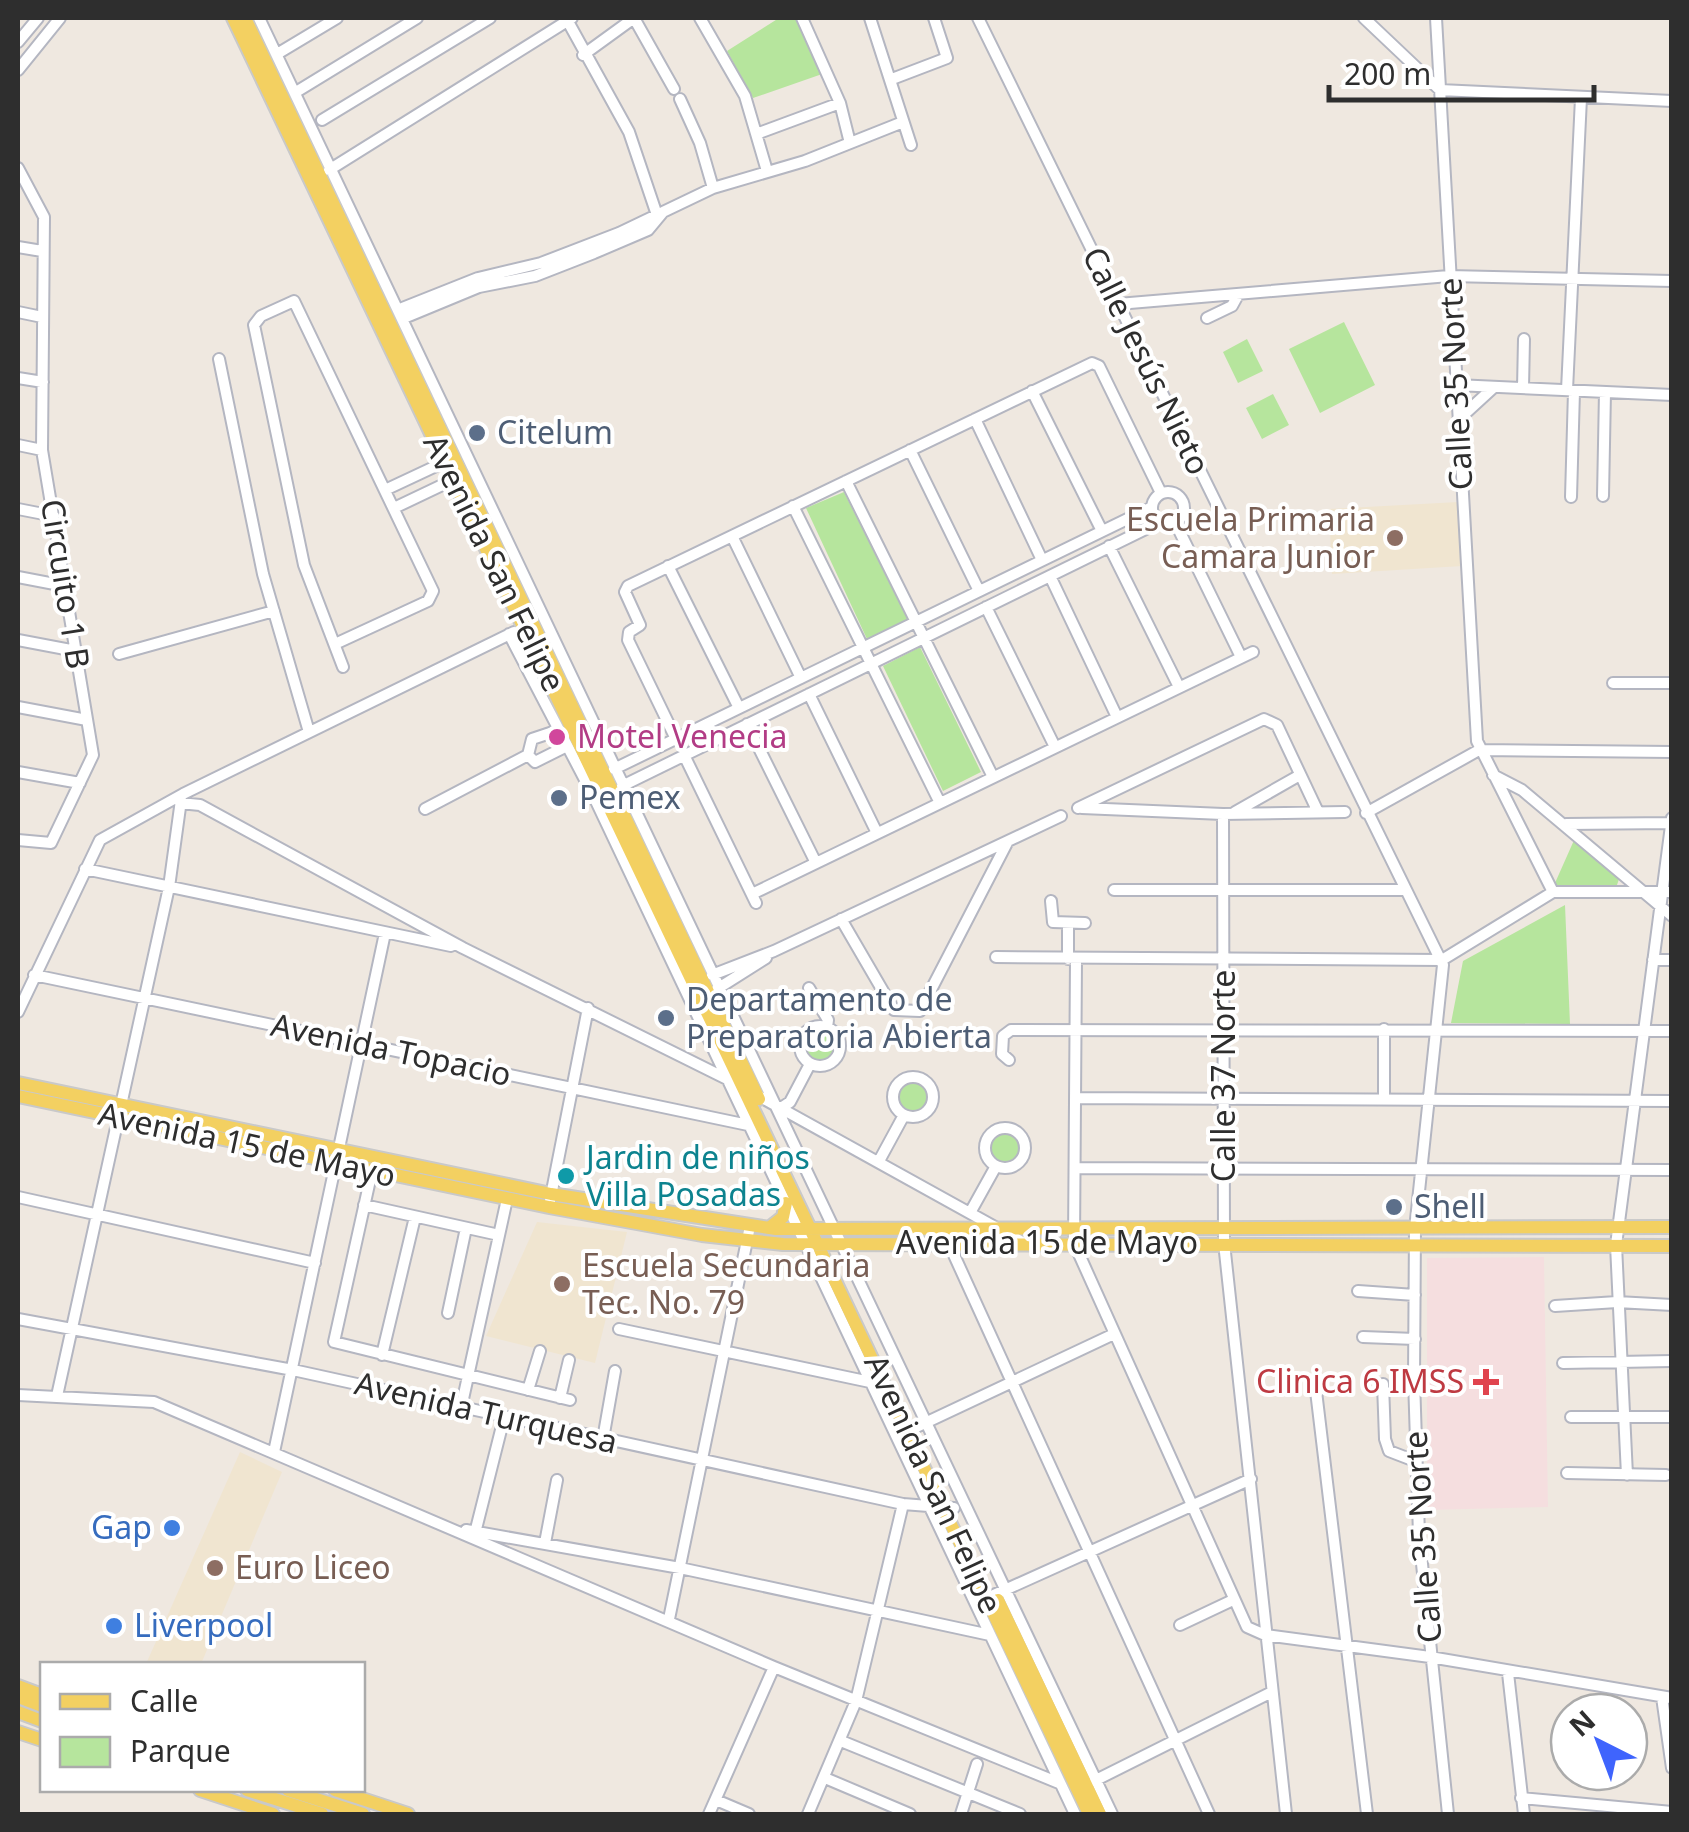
<svg xmlns="http://www.w3.org/2000/svg" width="1689" height="1832" viewBox="0 0 1689 1832" font-family="'Noto Sans',sans-serif">
<rect width="100%" height="100%" fill="#efe8e0"/>
<path fill="#f0e5d0" d="M1458 502 1462 566 1332 574 1329 509Z
M537 1222 627 1232 595 1363 486 1336Z
M240 1452 282 1472 201 1664H146Z"/>
<path fill="#f5dedf" d="M1544 1257 1548 1507 1427 1510V1258Z"/>
<path fill="#b6e59d" d="M779 18H795L825 73 753 98 727 51Z
M1344 322 1375 385 1320 413 1289 349Z
M1247 339 1263 371 1238 383 1223 352Z
M1273 394 1289 425 1262 439 1246 408Z
M844 492 909 620 867 639 806 508Z
M920 647 981 772 943 791 883 666Z
M1575 838 1619 879 1616 888 1560 889 1555 883Z
M1565 905 1570 1024 1451 1023 1463 961Z
M812 1031H830L839 1046 829 1062H812L803 1047Z
M906 1081 923 1082 932 1097 922 1113H905L896 1098Z
M997 1133H1015L1024 1148 1014 1165 996 1164 988 1149Z"/>
<g fill="none" stroke-linecap="round" stroke-linejoin="round">
<defs>
<path id="minor" d="M259 18 1112 1814
M566 18 629 132 658 218
M634 18 674 89
M700 18 745 96 767 171
M802 18 840 103 850 143
M870 18 911 145
M978 18 1443 965 1415 1229 1414 1379 1419 1535 1448 1814
M1364 18 1440 90 1672 101
M1436 18 1477 741 1553 892
M18 42 38 18
M277 54 337 18
M583 55 634 18
M18 70 60 18
M892 79 947 58 934 18
M296 92 417 18
M680 99 700 143 713 188
M322 120 490 18
M759 133 840 103
M18 168 44 217 42 450 93 755 51 843 18 840
M329 170 572 18
M18 247 42 251
M1118 304 1449 276 1672 281
M400 309 478 278 541 263 619 233 713 188 805 161 903 122
M18 312 42 317
M404 318 479 287 535 276 594 253 648 230 663 212
M1207 318 1232 306 1238 295
M219 359 263 574 309 732
M18 378 43 382
M1456 385 1672 395
M1523 388 1524 339
M1567 390 1581 98
M1032 391 1102 531
M975 419 1042 560
M1458 420 1494 387
M18 445 42 450
M910 450 979 591
M846 481 993 777
M385 490 449 460
M1152 508a16 16 0 1 1 32 0a16 16 0 1 1-32 0Z
M1603 496 1605 392
M1571 497 1574 391
M793 506 940 803
M394 508 457 478
M18 509 54 516
M1175 522 1241 657
M732 536 801 678
M1109 546 1179 687
M668 566 739 708
M1050 576 1117 717
M18 577 65 586
M986 607 1055 747
M509 634 595 799 1075 1814
M18 640 76 651
M335 644 428 601 433 591 294 301 261 316 254 325 304 565 343 667
M119 654 274 611
M1613 683H1672
M809 694 877 833
M18 707 87 720
M747 724 816 863
M559 730 532 739 528 755 535 762 567 746
M676 739 628 640 629 632 640 625 625 592 628 586 1092 363 1099 366 1161 493
M684 755 756 903
M614 769 1152 507
M18 772 80 783
M1493 775 1522 790 1672 916
M622 786 1160 522
M180 803 200 805 463 948 727 1079
M1078 808 1264 719 1277 725 1318 812
M1082 808 1223 814 1345 812
M425 809 528 755
M1235 812 1300 775
M1366 813 1479 750 1672 752
M1223 814 1224 1243 1286 1814
M1566 824 1672 823
M85 869 451 946
M1114 890H1404
M1553 892H1672
M752 894 1253 652
M1051 901 1053 922 1085 923
M841 919 894 1010 920 1011 1008 841
M996 957 1442 960 1553 892
M1068 959V923
M1076 960 1074 1243 1247 1627 1265 1635 1430 1657 1672 1698
M1653 960H1672
M34 975 748 1125
M712 975 774 951 1061 816
M809 988 828 1020 827 1027
M717 989 766 958
M18 1012 100 840 183 794 514 632
M800 1046a20 20 0 1 1 40 0a20 20 0 1 1-40 0Z
M1384 1029V1099
M1009 1060 1002 1054 1003 1036 1011 1030 1672 1031
M893 1097a20 20 0 1 1 40 0a20 20 0 1 1-40 0Z
M755 1094 1024 1243
M1076 1098 1672 1101
M778 1110 790 1102 810 1064
M985 1148a20 20 0 1 1 40 0a20 20 0 1 1-40 0Z
M879 1161 904 1115
M1075 1168 1672 1170
M372 1171 334 1342 570 1400
M18 1197 315 1263
M550 1201 588 1008
M364 1205 499 1235
M971 1211 996 1166
M949 1244 1209 1814
M1358 1291 1415 1295
M1555 1306 1617 1302 1672 1305
M448 1313 466 1228
M18 1319 293 1370 903 1504 954 1508
M619 1329 870 1382
M1363 1337 1415 1339
M382 1355 415 1217
M1563 1363 1672 1361
M1383 1384 1385 1439 1389 1451 1415 1461
M528 1390 540 1351
M1316 1391 1367 1814
M18 1395 154 1402 774 1667 1059 1783
M57 1396 169 887 181 800
M560 1398 569 1360
M461 1408 507 1199
M1571 1417H1672
M908 1431 1114 1334
M603 1439 615 1371
M274 1452 385 933
M1567 1473 1666 1475
M1627 1475 1616 1245 1672 818
M466 1530 680 1568 990 1635
M474 1537 504 1418
M545 1543 557 1480
M987 1598 1251 1479
M669 1619 750 1226
M1180 1625 1233 1600
M1508 1673 1524 1814
M1662 1697 1672 1768
M841 1741 1020 1814
M825 1778 910 1814
M1094 1781 1272 1692
M1521 1798 1672 1812
M716 1800 749 1814
M709 1814 774 1667
M808 1814 856 1701 903 1504
M961 1814 977 1764"/>
<path id="major" d="M233 18 1089 1814
M245 18 759 1099
M18 1083 551 1194 776 1229 1672 1227
M18 1096 549 1207 702 1235 783 1244 1672 1246
M769 1228 783 1217 786 1203
M998 1600 1100 1814
M18 1686 42 1695
M18 1697 42 1706
M18 1712 42 1721
M18 1732 42 1740
M200 1790 273 1814
M247 1790 322 1814
M288 1790 363 1814
M335 1790 408 1814"/>
</defs>
<use href="#minor" stroke="#b4b6c1" stroke-width="14"/>
<use href="#major" stroke="#c9c9c9" stroke-width="16"/>
<use href="#minor" stroke="#fff" stroke-width="10"/>
<use href="#major" stroke="#f3d061" stroke-width="12"/>
</g>
<g fill="#5c6f8a" stroke="#fff" stroke-width="4">
<circle cx="477" cy="433" r="10"/>
<circle cx="559" cy="798" r="10"/>
<circle cx="666" cy="1018" r="10"/>
<circle cx="1394" cy="1207" r="10"/>
</g>
<g fill="#8d6e63" stroke="#fff" stroke-width="4">
<circle cx="1395" cy="538" r="10"/>
<circle cx="562" cy="1284" r="10"/>
<circle cx="215" cy="1568" r="10"/>
</g>
<circle fill="#d1479c" stroke="#fff" stroke-width="4" cx="557" cy="737" r="10"/>
<circle fill="#0f9aa8" stroke="#fff" stroke-width="4" cx="566" cy="1176" r="10"/>
<path fill="#e0444e" stroke="#fff" stroke-width="4" d="M1481 1367h10v10h10v10h-10v10h-10v-10h-10v-10h10z"/>
<g fill="#3f7fe0" stroke="#fff" stroke-width="4">
<circle cx="172" cy="1528" r="10"/>
<circle cx="114" cy="1626" r="10"/>
</g>
<g text-anchor="middle" stroke-width="8" stroke-linejoin="round" paint-order="stroke">
<g font-size="32" fill="#2e2e2e" stroke="#fff">
<text transform="translate(1146 361) rotate(64)" y="11">Calle Jesús Nieto</text>
<text transform="translate(1456 384) rotate(-93)" y="11">Calle 35 Norte</text>
<text transform="translate(494 563) rotate(64)" y="11">Avenida San Felipe</text>
<text transform="translate(65 584) rotate(81)" y="11">Circuito 1 B</text>
<text transform="translate(391 1050) rotate(12)" y="11">Avenida Topacio</text>
<text transform="translate(1224 1076) rotate(-90)" y="11">Calle 37 Norte</text>
<text transform="translate(247 1145) rotate(12)" y="11">Avenida 15 de Mayo</text>
<text x="1047" y="1254">Avenida 15 de Mayo</text>
<text transform="translate(486 1413) rotate(13)" y="11">Avenida Turquesa</text>
<text transform="translate(933 1484) rotate(65)" y="11">Avenida San Felipe</text>
<text transform="translate(1423 1537) rotate(-94)" y="11">Calle 35 Norte</text>
</g>
<g font-size="32" fill="#4e5e75" stroke="#fff" text-anchor="start">
<text x="497" y="444">Citelum</text>
<text x="579" y="809">Pemex</text>
<text x="686" y="1011">Departamento de<tspan x="686" dy="37">Preparatoria Abierta</tspan></text>
<text x="1414" y="1218">Shell</text>
</g>
<g font-size="32" fill="#785e54" stroke="#fff" text-anchor="start">
<text x="1375" y="531" text-anchor="end">Escuela Primaria<tspan x="1375" dy="37">Camara Junior</tspan></text>
<text x="582" y="1277">Escuela Secundaria<tspan x="582" dy="37">Tec. No. 79</tspan></text>
<text x="235" y="1579">Euro Liceo</text>
</g>
<g font-size="32" fill="#b23c85" stroke="#fff" text-anchor="start">
<text x="577" y="748">Motel Venecia</text>
</g>
<g font-size="32" fill="#0d838f" stroke="#fff" text-anchor="start">
<text x="586" y="1169">Jardin de niños<tspan x="586" dy="37">Villa Posadas</tspan></text>
</g>
<g font-size="32" fill="#be3a42" stroke="#fff" text-anchor="end">
<text x="1464" y="1393">Clinica 6 IMSS</text>
</g>
<g font-size="32" fill="#366cbe" stroke="#fff" text-anchor="end">
<text x="152" y="1539">Gap</text>
<text x="134" y="1637" text-anchor="start">Liverpool</text>
</g>
</g>
<rect width="1689" height="1832" fill="none" stroke="#2e2e2e" stroke-width="40"/>
<rect x="40" y="1662" width="325" height="130" fill="#ffffff" stroke="#ababab" stroke-width="2.5"/>
<rect x="60" y="1694" width="50" height="15" fill="#f3d061" stroke="#ababab" stroke-width="2.5"/>
<text x="130" y="1712" font-size="30" fill="#2e2e2e">Calle</text>
<rect x="60" y="1737" width="50" height="30" fill="#b6e59d" stroke="#ababab" stroke-width="2.5"/>
<text x="130" y="1762" font-size="30" fill="#2e2e2e">Parque</text>
<g transform="translate(1599 1742) rotate(318)"><circle r="48" fill="#ffffff" stroke="#ababab" stroke-width="2.5"/>
<path d="M0-8L18 38L0 25L-18 38Z" fill="#3f64fd"/>
<text y="-15" font-size="28" font-weight="bold" text-anchor="middle" fill="#2e2e2e">N</text>
</g>
<path d="M1329 85v15h265v-15" fill="none" stroke="#2e2e2e" stroke-width="5"/>
<text x="1344" y="85" font-size="30" fill="#2e2e2e" stroke="#ffffff" stroke-width="8" paint-order="stroke">200 m</text>
</svg>
